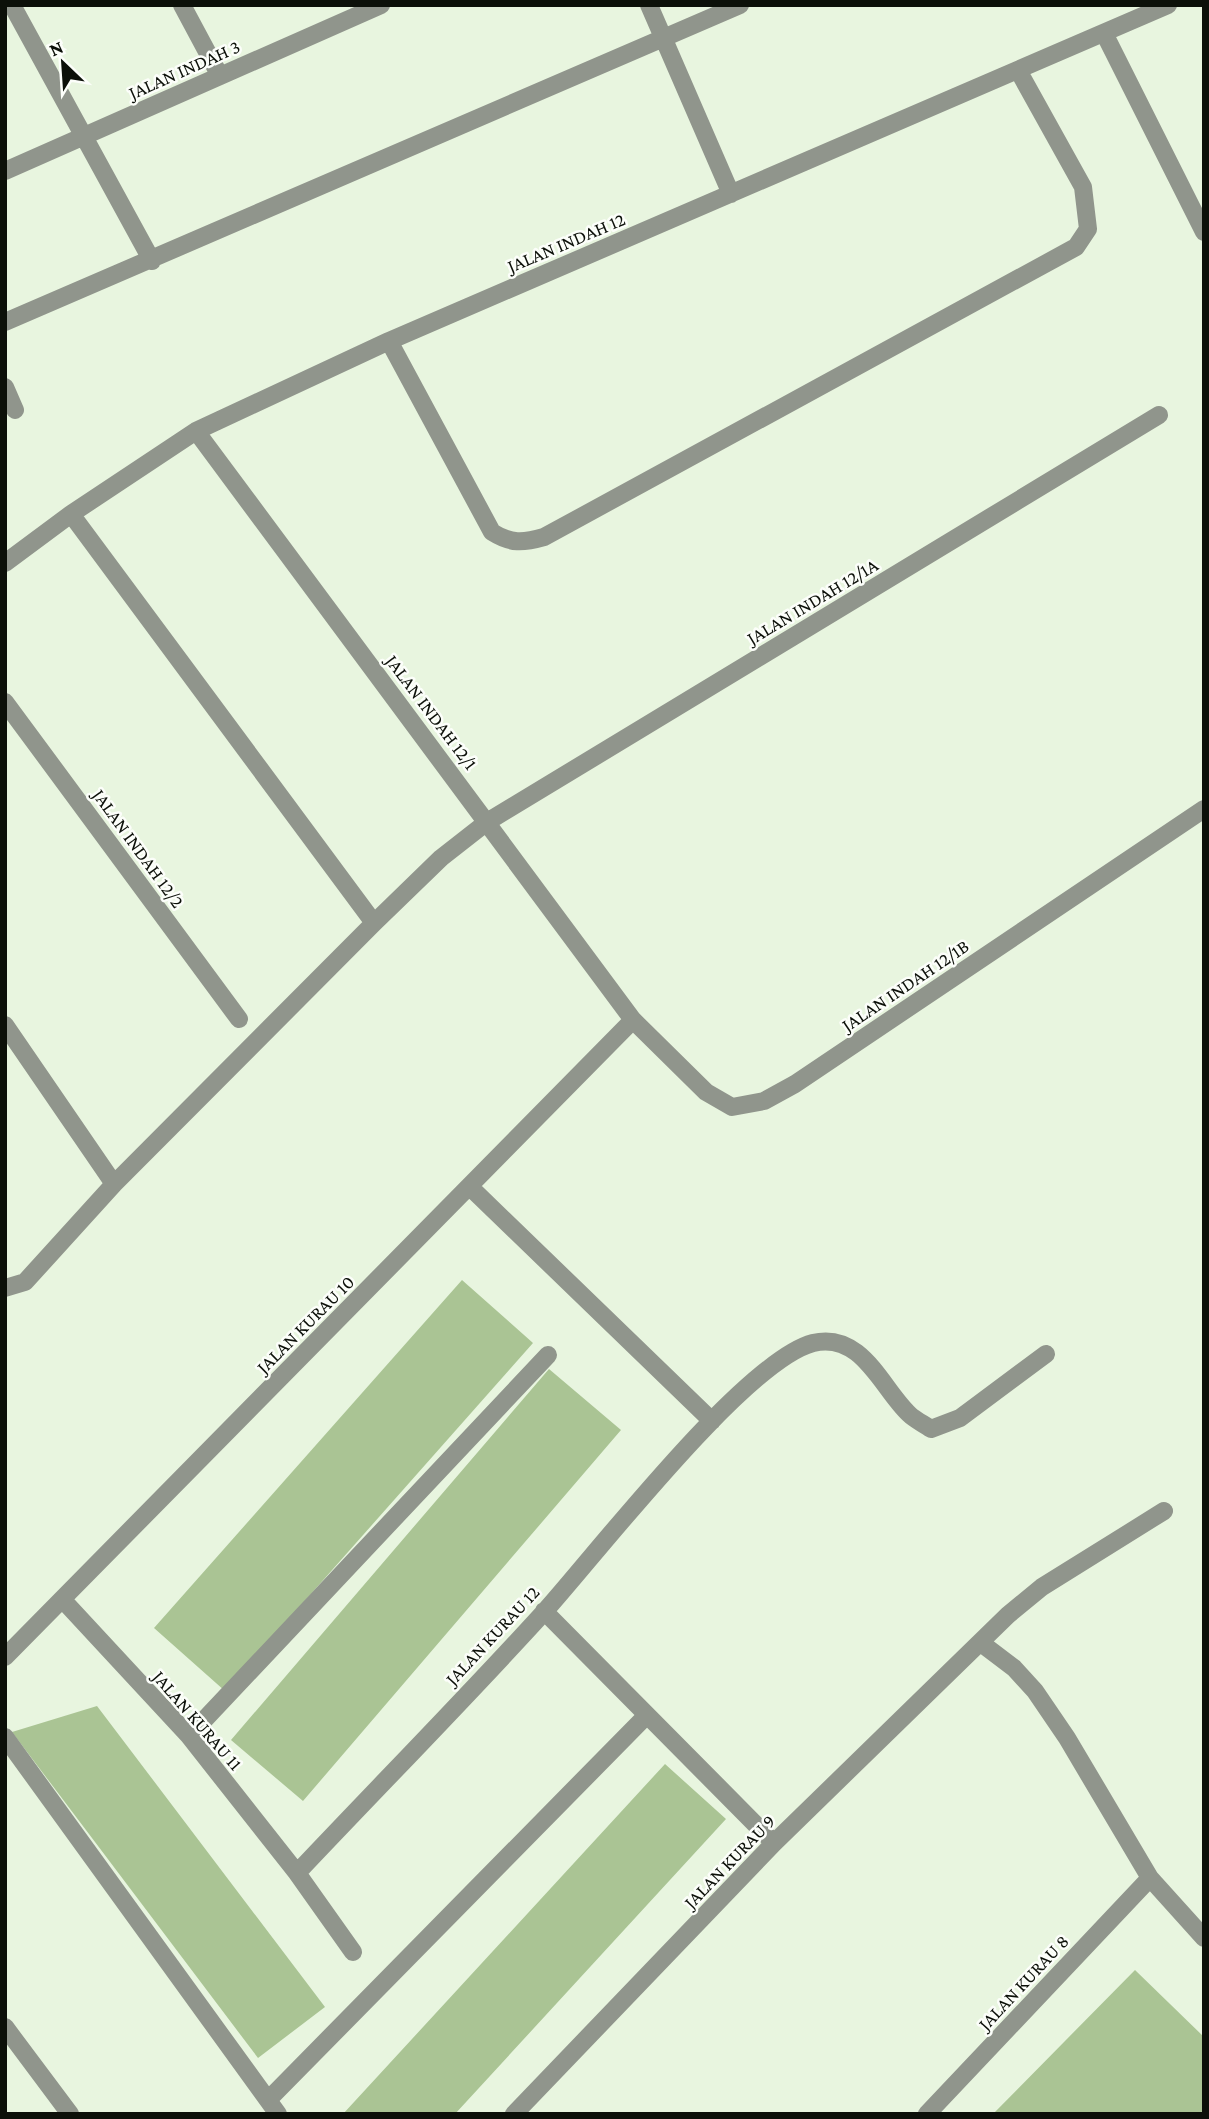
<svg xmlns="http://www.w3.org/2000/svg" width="1209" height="2119" viewBox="0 0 1209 2119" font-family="'Crimson Pro',serif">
<rect width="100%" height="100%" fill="#e8f5df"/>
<path fill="#aac494" d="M462 1280 533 1343 225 1691 154 1628Z
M549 1369 621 1430 303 1801 231 1740Z
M97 1706 325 2007 258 2058 12 1732Z
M665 1764 726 1819 455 2114H343Z
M1135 1970 1204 2037V2114H993Z"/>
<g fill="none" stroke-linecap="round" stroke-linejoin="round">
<path stroke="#90958c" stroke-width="18" d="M12 5 152 261
M182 5 220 76
M649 5 731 194
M1104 33 1204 232
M5 171 381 5
M5 322 740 5
M389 341 492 532C511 544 523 543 544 537L1076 247 1088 229 1083 187 1018 70
M5 387 15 410
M196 431 633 1020 706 1092 732 1107 764 1101 795 1084 1204 809
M71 514 374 923
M5 563 71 514 196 431 389 341 1168 5
M5 702 239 1019
M5 1025 114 1184
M470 1187 712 1421
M5 1288 25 1282 114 1184 374 923 441 858 487 822 1159 415
M62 1599 189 1736 297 1873 353 1952
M544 1611 774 1843
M981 1643 1014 1668 1035 1691 1067 1738 1150 1878 1204 1938
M5 1657 633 1020
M189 1736 548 1355
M5 1737 278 2114
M297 1873C380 1785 464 1700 545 1611 598 1552 745 1361 813 1343 862 1331 882 1389 909 1414 915 1420 924 1424 931 1429L960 1418 1046 1354
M5 2027 70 2114
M269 2099 647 1715
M514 2114 774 1843 1008 1615 1042 1587 1164 1511
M927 2114 1150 1878"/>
</g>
<g text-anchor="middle" stroke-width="5" stroke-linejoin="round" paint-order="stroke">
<g font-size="19" fill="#0c1009" stroke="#fcfefa">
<text transform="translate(184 69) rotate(-24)" y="7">JALAN INDAH 3</text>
<text transform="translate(566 242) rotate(-23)" y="7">JALAN INDAH 12</text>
<text transform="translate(812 601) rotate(-31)" y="7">JALAN INDAH 12/1A</text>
<text transform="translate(432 712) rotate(53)" y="7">JALAN INDAH 12/1</text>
<text transform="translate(139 848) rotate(54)" y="7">JALAN INDAH 12/2</text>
<text transform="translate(905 985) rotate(-34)" y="7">JALAN INDAH 12/1B</text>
<text transform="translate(305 1324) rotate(-45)" y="7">JALAN KURAU 10</text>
<text transform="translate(492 1635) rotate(-47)" y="7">JALAN KURAU 12</text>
<text transform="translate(198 1720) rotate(49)" y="7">JALAN KURAU 11</text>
<text transform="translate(729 1861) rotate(-46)" y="7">JALAN KURAU 9</text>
<text transform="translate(1023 1982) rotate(-47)" y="7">JALAN KURAU 8</text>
</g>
</g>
<rect width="1209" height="2119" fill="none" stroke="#0c1009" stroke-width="14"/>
<g transform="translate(63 63) rotate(335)" stroke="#fcfefa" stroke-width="5" paint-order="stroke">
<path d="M0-5L12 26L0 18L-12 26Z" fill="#0c1009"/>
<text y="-10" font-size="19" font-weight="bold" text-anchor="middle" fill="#0c1009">N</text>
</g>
</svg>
